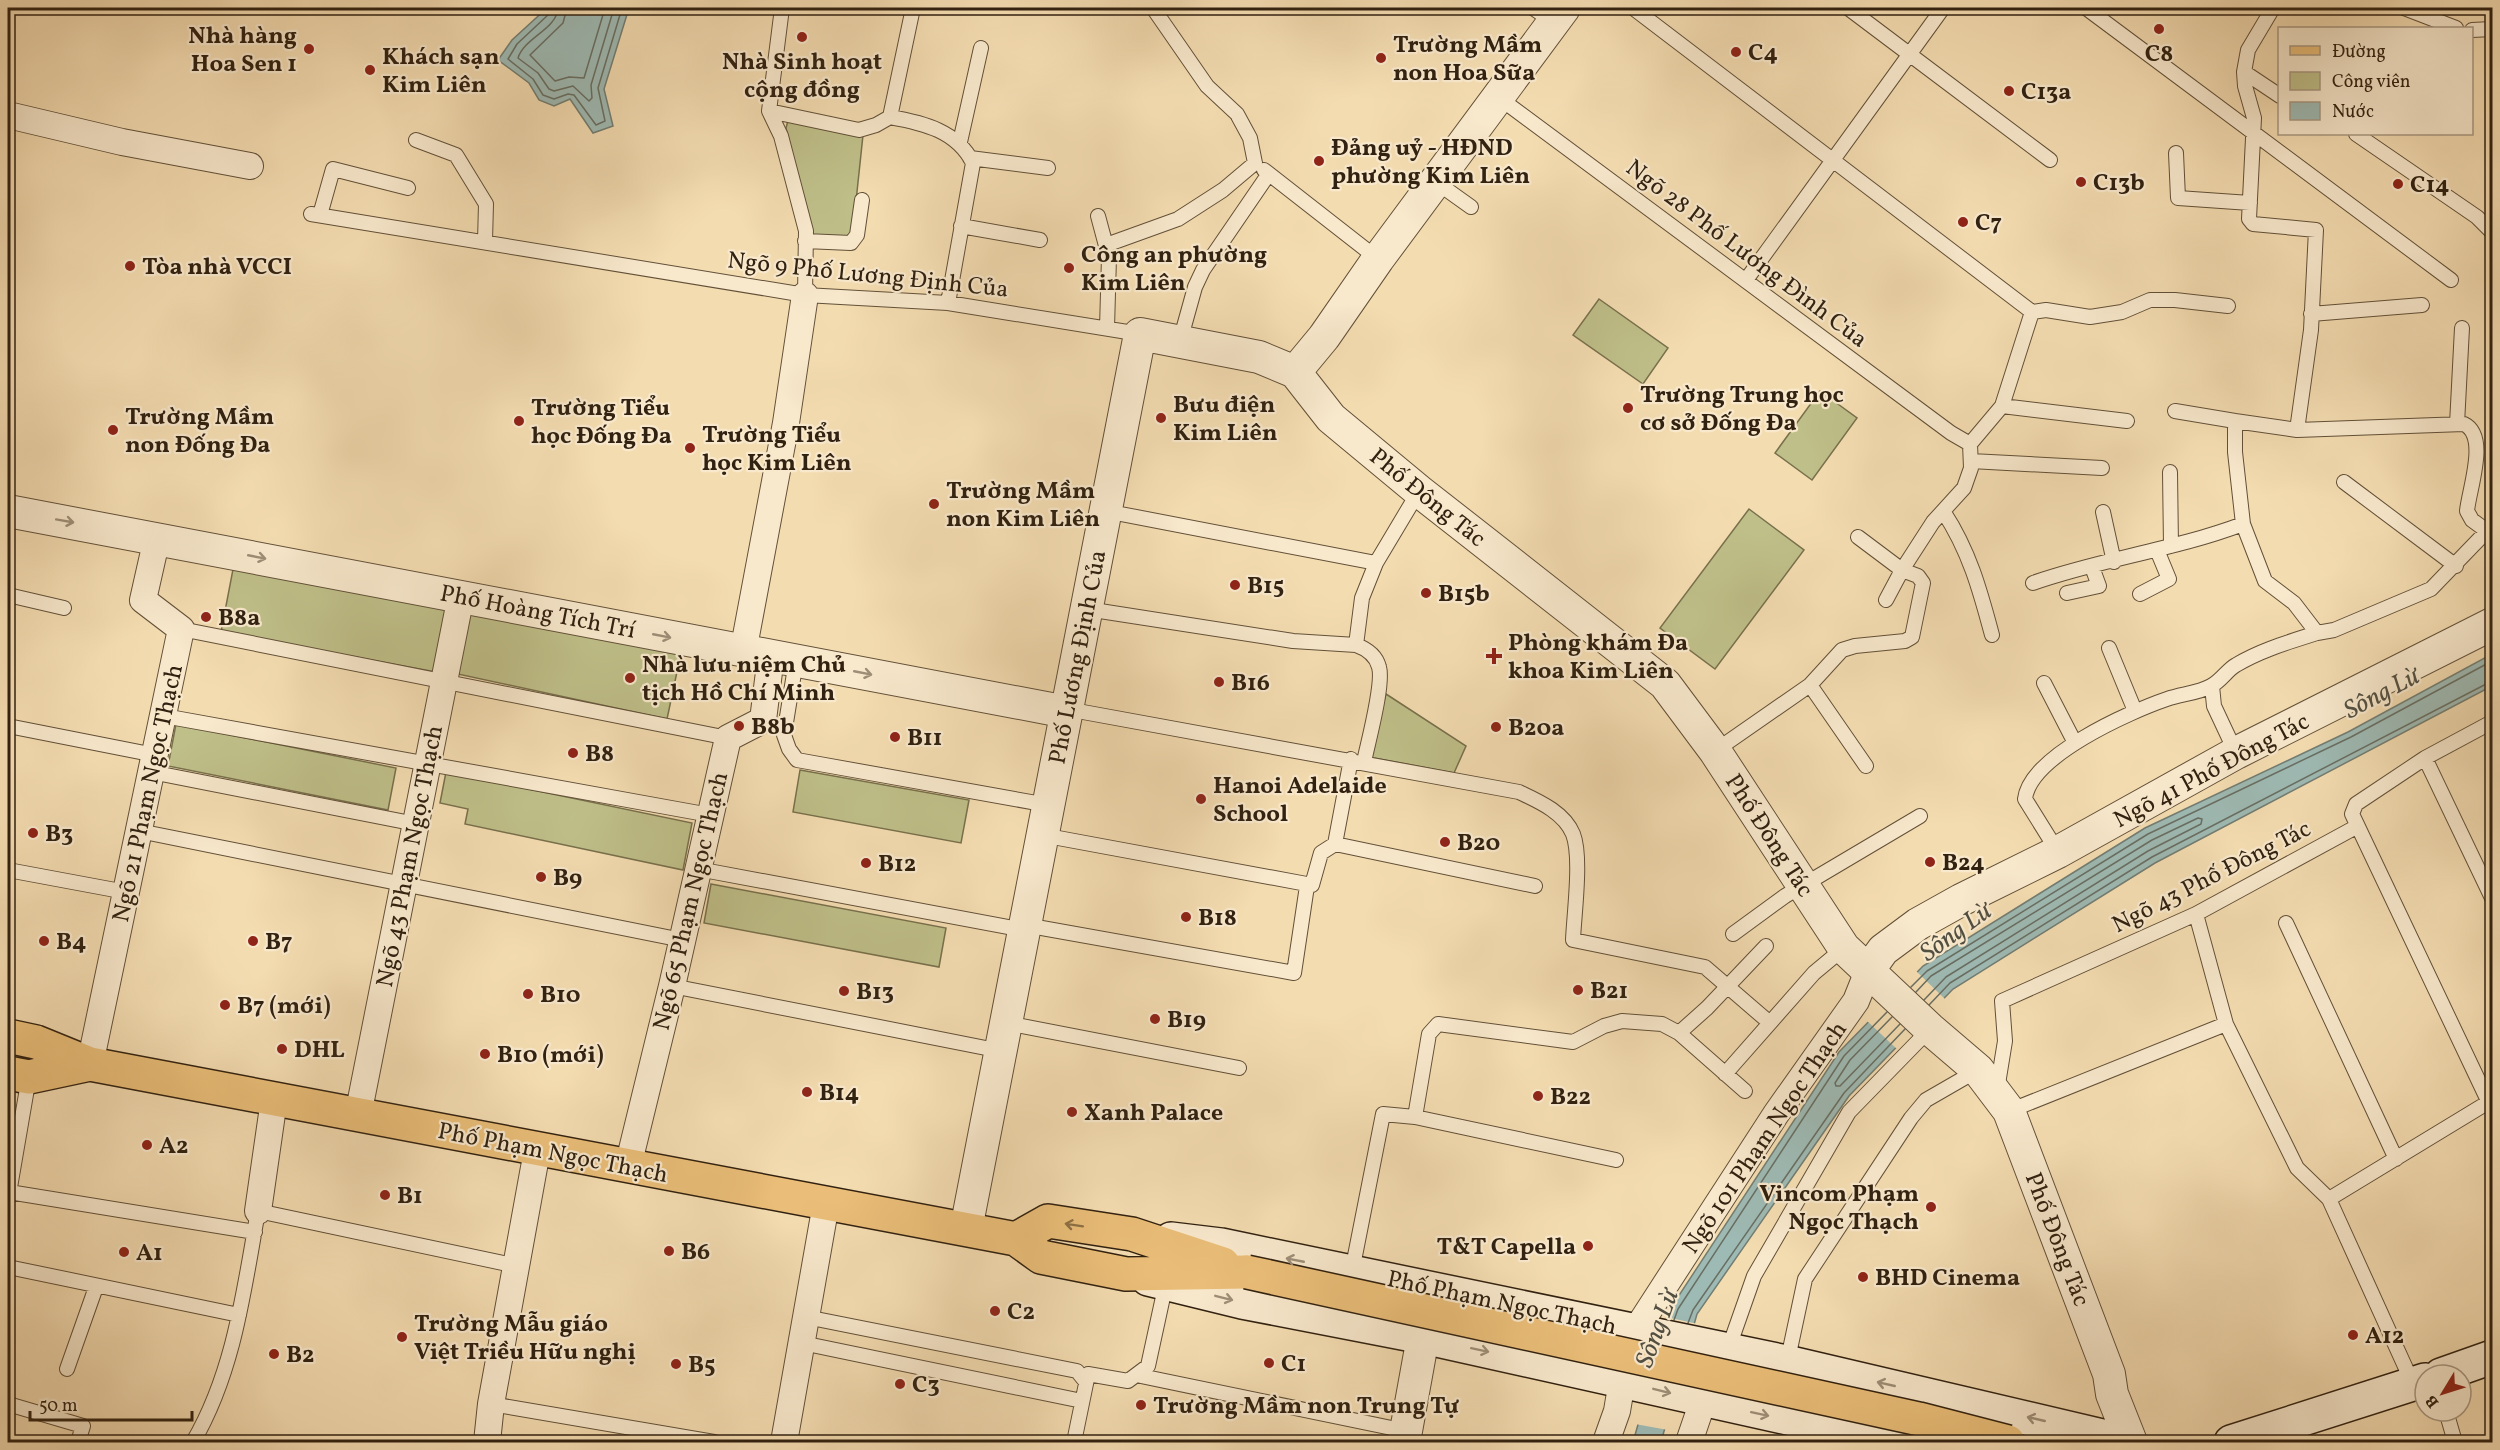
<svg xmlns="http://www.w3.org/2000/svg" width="2500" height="1450" viewBox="0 0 2500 1450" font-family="Vollkorn,serif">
<rect width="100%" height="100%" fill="#f4dcb1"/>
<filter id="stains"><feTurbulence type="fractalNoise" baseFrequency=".00333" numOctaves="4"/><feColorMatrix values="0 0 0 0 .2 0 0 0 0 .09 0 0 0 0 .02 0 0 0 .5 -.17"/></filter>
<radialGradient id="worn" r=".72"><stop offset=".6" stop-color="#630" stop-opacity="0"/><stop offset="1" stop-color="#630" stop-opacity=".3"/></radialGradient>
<path fill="#bfbf89" stroke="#78704c" stroke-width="1.5" d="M789 117 863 135 852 239 810 238 786 128Z
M1599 299 1668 348 1643 384 1573 335Z
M1820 391 1857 418 1812 480 1775 453Z
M1749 509 1804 550 1715 669 1660 628Z
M234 564 448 604 436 672 221 632Z
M466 607 681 653 667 719 453 673Z
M1386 694 1466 746 1454 773 1369 757Z
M176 724 396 768 388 810 168 766Z
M800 770 969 800 961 843 793 812Z
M446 772 692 823 683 870 465 824 468 809 440 803Z
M711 884 946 928 939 967 704 923Z"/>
<path fill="#9ebab4" stroke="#727d72" stroke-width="1.5" d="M547 8H629L604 89 613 126 593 133 570 99 554 106 539 100 529 83 498 60 512 40Z
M2492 654V686L2155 863 1953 989 1849 1096 1697 1314 1661 1442H1633L1672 1306 1839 1052 1923 966 2145 828 2348 732Z"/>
<path fill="#f4dcb1" d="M1915 970 1946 1000 1898 1050 1866 1020Z
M1666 1317 1698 1324 1668 1430 1635 1424Z"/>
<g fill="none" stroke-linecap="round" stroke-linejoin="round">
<path stroke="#686e62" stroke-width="1.5" d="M551 8 549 14 517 44 508 59 533 79 543 95 554 99 568 94 574 95 596 125 605 121 598 88 622 8
M558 8C557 29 524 38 518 58L538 73 549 89 554 91 573 86 589 101 592 98 591 85 614 8
M567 8 563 23 530 55 555 81 569 77 584 78 605 8
M1911 987 1927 971 2148 834 2351 737 2492 661
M1916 992 1931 976 2152 840 2198 818 2202 819 2201 824 2148 851 1946 977 1924 1000
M1929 1005 1950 983 2152 857 2492 681
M1892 1017 1850 1060 1835 1083 1836 1086H1840L1900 1024
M1674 1320 1678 1309 1844 1056 1887 1012
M1688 1323 1693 1310 1844 1093 1905 1029"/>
<defs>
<path id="service" d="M782 8 769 111 781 136 806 231 805 295
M1153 8 1207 86 1237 114 1250 138 1255 163
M1533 8 1553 22
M1633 8 2032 312 2046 310 2090 317 2122 312 2150 300H2175L2228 306
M1848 8 2050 160
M2086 8 2451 280
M2404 8 2456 28
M2472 30 2492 29
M2244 72 2280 96
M1498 97 1951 433 1970 444
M769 111 859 130 876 125 890 117 913 8
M890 117C924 123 957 131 973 163L948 303
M2356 134 2477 217 2492 232
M416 140 456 155 486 204 485 241
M960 142 981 48
M2176 153 2178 198 2250 203
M970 158 1048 168
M1264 170 1378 259
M1436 182 1471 207
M311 214 805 295 948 303 1140 334
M320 215 333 169 408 188
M1098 216 1109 257 1107 328
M961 226 1040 240
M805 241 851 243 857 235 862 200
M1106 245 1178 219 1223 190 1255 163
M1746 280 1943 8
M2311 314 2422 305
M1180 341 1195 287 1203 270 1268 175
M2002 406 2127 421
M2175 411 2235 421
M2457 424 2462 328
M2297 430 2464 424C2489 436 2469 489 2467 511L2472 520 2487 531 2431 589 2334 630 2317 633
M1971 461 2102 468
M2170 472 2171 546
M2344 482 2456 566
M1105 511 1376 563
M1943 511C1969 550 1980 590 1992 635
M2103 512 2114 562
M2033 583C2101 559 2174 550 2243 524
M2067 593 2099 586 2092 567
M2140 594 2169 579 2157 550
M8 595 64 608
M1886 600 1902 570 1933 522 1964 488 1971 468 1970 444 2002 406 2032 312
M1087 609 1293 641 1356 645
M181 629 728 738
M2109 648 2135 711
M796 661 784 735 789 749 797 760 1048 805
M2044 683 2075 743
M1810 685 1866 766
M2212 686 2214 706 2236 753
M1067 712H1083L1519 792C1538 801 1564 812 1573 834 1582 857 1574 914 1573 940L1705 967 1770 1023
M164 716 710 815
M2492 722 2425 758 2356 804 2352 814 2492 1109
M8 726 155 755
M1715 751 1810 685 1842 650 1855 646 1905 641 1912 637 1923 583 1918 576 1902 570 1858 537
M2425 758 2492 898
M1364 762C1368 742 1384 684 1379 667 1376 655 1367 649 1356 645L1362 598 1376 563 1419 491
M151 772 416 824
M139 831 682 940
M1042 835 1312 885 1321 853 1335 844 1351 759
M1335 844 1535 886
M2058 852 2025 799C2030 756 2129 712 2167 699 2181 694 2199 693 2211 686 2221 681 2227 670 2236 665 2261 650 2289 642 2317 633L2294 603 2265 581 2243 524 2235 452V421L2297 430 2311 330 2316 230 2253 224 2249 219 2254 118 2245 86 2244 72 2248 50 2273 8
M698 869 1024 930
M8 870 126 892
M2196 914 2226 1024 2297 1168 2329 1199 2413 1384
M2286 923 2396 1159
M1025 925 1294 973 1307 886
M1733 934 1785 896 1920 816
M672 986 1001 1051
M1006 1023 1239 1068
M1679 1033 1707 1008 1766 946
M1725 1074 1814 973 1844 948
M1997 1090 2005 1041 2002 1001 2196 914 2356 827
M2009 1111 2226 1024
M1415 1117 1616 1160
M9 1192 255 1232
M8 1199 29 1077
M2329 1199 2492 1100
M8 1267 239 1315
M1352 1271 1383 1114 1415 1117 1429 1034 1438 1024 1573 1042 1604 1026 1622 1021 1662 1024 1679 1033 1745 1091
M806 1317 1077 1371 1086 1382
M802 1343 1082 1401
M1728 1350 1754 1276 1849 1112 1930 1029
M1791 1363 1789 1354 1805 1279 1911 1118 1926 1100 1978 1070
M67 1369 96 1287
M1136 1375 1406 1431
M8 1404 83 1426 78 1442
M491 1404 714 1442
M2446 1411 2455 1442
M193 1442C234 1372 244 1290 258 1211L517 1266
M1074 1442 1088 1374 1128 1381 1148 1366 1166 1283"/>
<path id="minor" d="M8 115 122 142 250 166
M743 652 786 423 805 295
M90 1064 181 629 143 600 157 538
M358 1115 461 596
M628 1166 672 986 728 738 763 720 771 656
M258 1211 274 1100
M1636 1330 1776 1114 1856 1001 1868 971
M487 1442 491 1404 537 1151
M784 1442 826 1204
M1606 1442 1617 1411 1622 1381
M1689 1442 1703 1401"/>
<path id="tertiary" d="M1295 372 1324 337 1378 259 1564 8
M8 511 1067 712
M1868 971 1883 950 1918 924 1961 900 2058 852 2236 753 2492 624
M966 1229 1140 334 1259 357 1295 372 1331 418 1419 491 1665 684 1715 751 1844 948 1930 1029 1978 1070 2009 1111 2109 1374 2112 1394 2131 1442
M1404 1442 1423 1337"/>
<path id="secondary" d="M1171 1239 1221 1245 1791 1363 2128 1442
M1148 1279 1242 1302 1423 1337 1896 1442
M2441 1375 2492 1357
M2231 1442 2425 1380"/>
<path id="primary" d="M8 1036 36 1042 90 1064 1016 1239 1041 1257 1126 1274 1247 1272
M8 1073 29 1077 90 1064
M1016 1239 1048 1221 1132 1234 1223 1264"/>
</defs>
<use href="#service" stroke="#625038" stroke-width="16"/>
<use href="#minor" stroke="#625038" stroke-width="28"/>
<use href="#tertiary" stroke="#625038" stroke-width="34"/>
<use href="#secondary" stroke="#312110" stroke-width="36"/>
<use href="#primary" stroke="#312110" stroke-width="36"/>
<use href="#service" stroke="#f8e8cc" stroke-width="14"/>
<use href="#minor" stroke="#f8e8cc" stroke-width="26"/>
<use href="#tertiary" stroke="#f8e8cc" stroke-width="32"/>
<use href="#secondary" stroke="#f8e8cc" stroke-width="33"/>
<use href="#primary" stroke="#eabe78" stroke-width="33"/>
<defs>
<path id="primary-bridge" d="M1247 1272 1919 1419 2008 1442"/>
</defs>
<use href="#primary-bridge" stroke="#312110" stroke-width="36" stroke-linecap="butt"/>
<use href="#primary-bridge" stroke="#eabe78" stroke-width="33"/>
</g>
<defs><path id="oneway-shaft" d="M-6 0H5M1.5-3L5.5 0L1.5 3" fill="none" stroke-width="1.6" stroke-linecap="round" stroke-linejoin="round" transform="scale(1.5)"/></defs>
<g stroke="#9e8e77">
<use href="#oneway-shaft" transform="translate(65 521) rotate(10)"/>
<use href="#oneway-shaft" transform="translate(257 557) rotate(11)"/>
<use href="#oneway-shaft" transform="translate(662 636) rotate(11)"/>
<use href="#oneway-shaft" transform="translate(863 673) rotate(11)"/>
<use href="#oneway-shaft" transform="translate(1295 1260) rotate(-169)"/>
<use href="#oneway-shaft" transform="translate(1224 1298) rotate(14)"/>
<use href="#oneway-shaft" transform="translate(1480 1350) rotate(12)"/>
<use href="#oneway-shaft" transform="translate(1886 1384) rotate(-167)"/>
<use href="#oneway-shaft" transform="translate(1662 1391) rotate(14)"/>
<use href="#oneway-shaft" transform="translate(1760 1414) rotate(12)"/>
<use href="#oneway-shaft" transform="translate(2036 1419) rotate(-167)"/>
</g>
<use stroke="#8e7044" href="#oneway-shaft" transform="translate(1074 1225) rotate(-171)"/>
<g fill="#8f2418" stroke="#f8e8cc" stroke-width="2">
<circle cx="2159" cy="29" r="6"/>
<circle cx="802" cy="37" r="6"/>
<circle cx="309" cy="49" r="6"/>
<circle cx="1736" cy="52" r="6"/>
<circle cx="1381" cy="58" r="6"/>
<circle cx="370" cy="70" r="6"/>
<circle cx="2009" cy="91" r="6"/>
<circle cx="1319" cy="161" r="6"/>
<circle cx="2081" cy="182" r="6"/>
<circle cx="2398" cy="184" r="6"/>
<circle cx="1963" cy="222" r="6"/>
<circle cx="130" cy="266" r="6"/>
<circle cx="1069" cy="268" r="6"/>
<circle cx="1628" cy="408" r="6"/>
<circle cx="1161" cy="418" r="6"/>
<circle cx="519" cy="421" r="6"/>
<circle cx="113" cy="430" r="6"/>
<circle cx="690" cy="448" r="6"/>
<circle cx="934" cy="504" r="6"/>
<circle cx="1235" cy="585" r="6"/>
<circle cx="1426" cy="593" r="6"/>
<circle cx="206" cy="617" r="6"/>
<path d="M1491 647h6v6h6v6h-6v6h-6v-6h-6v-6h6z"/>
<circle cx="630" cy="678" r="6"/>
<circle cx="1219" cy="682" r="6"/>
<circle cx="739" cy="726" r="6"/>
<circle cx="1496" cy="727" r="6"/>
<circle cx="895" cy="737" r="6"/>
<circle cx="573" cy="753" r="6"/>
<circle cx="1201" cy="799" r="6"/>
<circle cx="33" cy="833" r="6"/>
<circle cx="1445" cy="842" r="6"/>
<circle cx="1930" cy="862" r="6"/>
<circle cx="866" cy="863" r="6"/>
<circle cx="541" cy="877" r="6"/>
<circle cx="1186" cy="917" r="6"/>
<circle cx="44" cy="941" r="6"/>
<circle cx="253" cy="941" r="6"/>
<circle cx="1578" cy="990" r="6"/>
<circle cx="844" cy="991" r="6"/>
<circle cx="528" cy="994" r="6"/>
<circle cx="225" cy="1005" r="6"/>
<circle cx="1155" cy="1019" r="6"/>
<circle cx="282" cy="1049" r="6"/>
<circle cx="485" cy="1054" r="6"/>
<circle cx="807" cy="1092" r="6"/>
<circle cx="1538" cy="1096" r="6"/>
<circle cx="1072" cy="1112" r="6"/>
<circle cx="147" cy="1145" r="6"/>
<circle cx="385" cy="1195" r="6"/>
<circle cx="1931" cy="1207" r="6"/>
<circle cx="1588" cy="1246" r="6"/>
<circle cx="669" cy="1251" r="6"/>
<circle cx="124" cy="1252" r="6"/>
<circle cx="1863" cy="1277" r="6"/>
<circle cx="995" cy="1311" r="6"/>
<circle cx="2353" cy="1335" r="6"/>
<circle cx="402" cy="1337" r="6"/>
<circle cx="274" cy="1354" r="6"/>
<circle cx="1269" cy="1363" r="6"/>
<circle cx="676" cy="1364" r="6"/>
<circle cx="900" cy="1384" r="6"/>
<circle cx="1141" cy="1405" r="6"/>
</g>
<g text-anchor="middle" stroke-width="4.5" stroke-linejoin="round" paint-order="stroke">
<g font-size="24" font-weight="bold" fill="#312110" stroke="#f8e8cc" text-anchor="start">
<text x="297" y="43" text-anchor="end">Nhà hàng<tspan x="297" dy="28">Hoa Sen 1</tspan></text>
<text x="1393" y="52">Trường Mầm<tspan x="1393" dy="28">non Hoa Sữa</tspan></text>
<text x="1748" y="60">C4</text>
<text x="2159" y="61" text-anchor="middle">C8</text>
<text x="382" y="64">Khách sạn<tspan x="382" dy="28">Kim Liên</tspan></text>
<text x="802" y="69" text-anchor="middle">Nhà Sinh hoạt<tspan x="802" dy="28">cộng đồng</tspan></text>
<text x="2021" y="99">C13a</text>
<text x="1331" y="155">Đảng uỷ - HĐND<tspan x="1331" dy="28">phường Kim Liên</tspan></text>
<text x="2093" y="190">C13b</text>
<text x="2410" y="192">C14</text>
<text x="1975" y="230">C7</text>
<text x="1081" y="262">Công an phường<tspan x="1081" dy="28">Kim Liên</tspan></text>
<text x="142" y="274">Tòa nhà VCCI</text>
<text x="1640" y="402">Trường Trung học<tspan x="1640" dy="28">cơ sở Đống Đa</tspan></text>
<text x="1173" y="412">Bưu điện<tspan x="1173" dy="28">Kim Liên</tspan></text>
<text x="531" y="415">Trường Tiểu<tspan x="531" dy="28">học Đống Đa</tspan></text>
<text x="125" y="424">Trường Mầm<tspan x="125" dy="28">non Đống Đa</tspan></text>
<text x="702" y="442">Trường Tiểu<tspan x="702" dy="28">học Kim Liên</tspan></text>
<text x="946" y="498">Trường Mầm<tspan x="946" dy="28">non Kim Liên</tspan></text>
<text x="1247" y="593">B15</text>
<text x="1438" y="601">B15b</text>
<text x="218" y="625">B8a</text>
<text x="1508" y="650">Phòng khám Đa<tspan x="1508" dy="28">khoa Kim Liên</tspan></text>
<text x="642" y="672">Nhà lưu niệm Chủ<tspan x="642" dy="28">tịch Hồ Chí Minh</tspan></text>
<text x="1231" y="690">B16</text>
<text x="751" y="734">B8b</text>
<text x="1508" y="735">B20a</text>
<text x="907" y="745">B11</text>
<text x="585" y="761">B8</text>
<text x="1213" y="793">Hanoi Adelaide<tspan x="1213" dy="28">School</tspan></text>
<text x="45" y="841">B3</text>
<text x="1457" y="850">B20</text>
<text x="1942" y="870">B24</text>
<text x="878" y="871">B12</text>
<text x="553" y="885">B9</text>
<text x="1198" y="925">B18</text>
<text x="56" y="949">B4</text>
<text x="265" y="949">B7</text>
<text x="1590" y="998">B21</text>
<text x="856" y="999">B13</text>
<text x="540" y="1002">B10</text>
<text x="237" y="1013">B7 (mới)</text>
<text x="1167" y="1027">B19</text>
<text x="294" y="1057">DHL</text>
<text x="497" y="1062">B10 (mới)</text>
<text x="819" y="1100">B14</text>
<text x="1550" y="1104">B22</text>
<text x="1084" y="1120">Xanh Palace</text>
<text x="159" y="1153">A2</text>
<text x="1919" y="1201" text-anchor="end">Vincom Phạm<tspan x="1919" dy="28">Ngọc Thạch</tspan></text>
<text x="397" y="1203">B1</text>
<text x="1576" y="1254" text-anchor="end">T&amp;T Capella</text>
<text x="681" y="1259">B6</text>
<text x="136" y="1260">A1</text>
<text x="1875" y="1285">BHD Cinema</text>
<text x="1007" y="1319">C2</text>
<text x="414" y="1331">Trường Mẫu giáo<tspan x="414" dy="28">Việt Triều Hữu nghị</tspan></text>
<text x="2365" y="1343">A12</text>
<text x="286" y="1362">B2</text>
<text x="1281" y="1371">C1</text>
<text x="688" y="1372">B5</text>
<text x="912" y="1392">C3</text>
<text x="1153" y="1413">Trường Mầm non Trung Tự</text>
</g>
<g font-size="24" fill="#312110" stroke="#f8e8cc">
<text transform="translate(1747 253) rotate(37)" y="8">Ngõ 28 Phố Lương Đình Của</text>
<text transform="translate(868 274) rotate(6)" y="8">Ngõ 9 Phố Lương Định Của</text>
<text transform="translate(1428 497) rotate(39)" y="8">Phố Đông Tác</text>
<text transform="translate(538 611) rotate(11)" y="8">Phố Hoàng Tích Trí</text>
<text transform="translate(1077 657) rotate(-79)" y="8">Phố Lương Định Của</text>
<text transform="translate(2211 770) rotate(-28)" y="8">Ngõ 41 Phố Đông Tác</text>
<text transform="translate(147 793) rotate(-78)" y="8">Ngõ 21 Phạm Ngọc Thạch</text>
<text transform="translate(1770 835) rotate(57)" y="8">Phố Đông Tác</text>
<text transform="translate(409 856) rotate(-79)" y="8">Ngõ 43 Phạm Ngọc Thạch</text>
<text transform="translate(2211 876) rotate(-27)" y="8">Ngõ 43 Phố Đông Tác</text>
<text transform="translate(690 901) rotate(-77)" y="8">Ngõ 65 Phạm Ngọc Thạch</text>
<text transform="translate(1764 1137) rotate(-56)" y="8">Ngõ 101 Phạm Ngọc Thạch</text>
<text transform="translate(553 1152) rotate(11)" y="8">Phố Phạm Ngọc Thạch</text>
<text transform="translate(2058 1239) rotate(69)" y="8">Phố Đông Tác</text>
<text transform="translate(1502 1302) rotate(12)" y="8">Phố Phạm Ngọc Thạch</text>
</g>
<g font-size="26" font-style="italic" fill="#524f41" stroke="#f8e8cc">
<text transform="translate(2381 692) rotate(-28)" y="9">Sông Lừ</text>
<text transform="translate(1955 931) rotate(-36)" y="9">Sông Lừ</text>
<text transform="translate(1656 1328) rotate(-70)" y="9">Sông Lừ</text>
</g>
</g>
<rect width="2500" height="1450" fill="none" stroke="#f4dcb1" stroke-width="30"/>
<rect x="9" y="9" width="2482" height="1432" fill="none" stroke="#312110" stroke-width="3"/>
<rect x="15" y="15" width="2470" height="1420" fill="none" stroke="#312110" stroke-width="1.5"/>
<rect x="2278" y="27" width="195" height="108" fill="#f8e8cc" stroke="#a89881" stroke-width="1.5"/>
<rect x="2290" y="46" width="30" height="9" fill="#eabe78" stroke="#a89881" stroke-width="1.5"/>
<text x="2332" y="57" font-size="18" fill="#312110">Đường</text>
<rect x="2290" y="72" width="30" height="18" fill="#bfbf89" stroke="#a89881" stroke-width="1.5"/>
<text x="2332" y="87" font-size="18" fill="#312110">Công viên</text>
<rect x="2290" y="102" width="30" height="18" fill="#9ebab4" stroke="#a89881" stroke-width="1.5"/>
<text x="2332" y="117" font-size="18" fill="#312110">Nước</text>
<g transform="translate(2443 1393) rotate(232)"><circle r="28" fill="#f8e8cc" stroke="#a89881" stroke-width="1.5"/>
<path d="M0-4.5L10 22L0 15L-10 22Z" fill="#8f2418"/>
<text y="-9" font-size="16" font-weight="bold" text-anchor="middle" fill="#312110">B</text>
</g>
<path d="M30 1411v9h162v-9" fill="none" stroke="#312110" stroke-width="3"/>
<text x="39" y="1411" font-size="18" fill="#312110" stroke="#f8e8cc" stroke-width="4.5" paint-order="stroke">50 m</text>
<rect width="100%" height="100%" filter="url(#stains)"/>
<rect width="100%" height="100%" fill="url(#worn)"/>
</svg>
